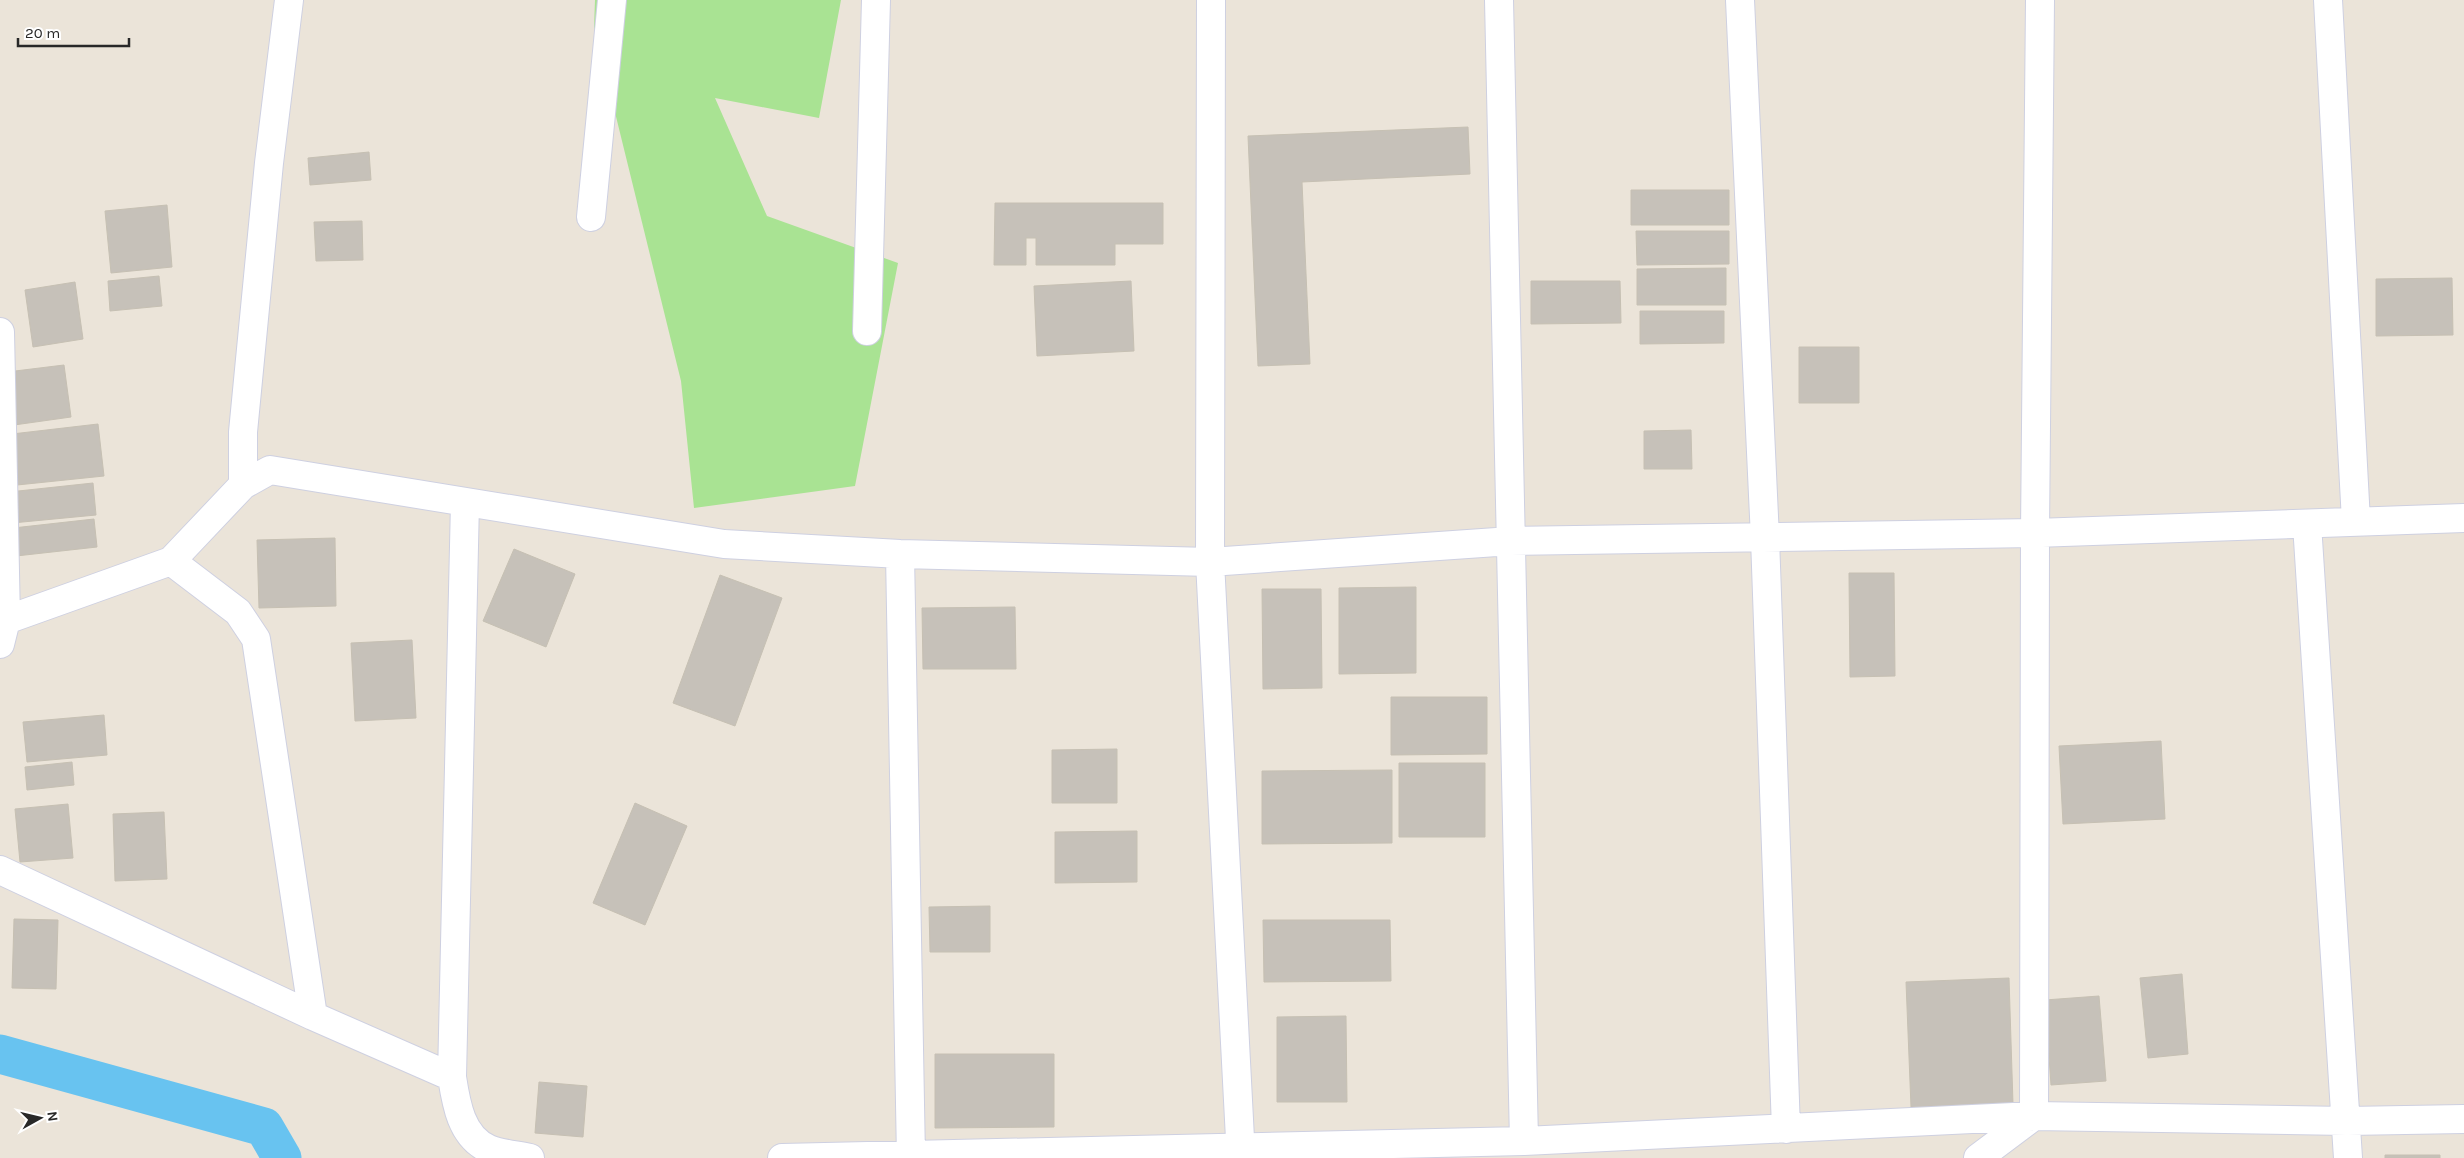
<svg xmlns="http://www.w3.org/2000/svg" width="2464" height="1158" viewBox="0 0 2464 1158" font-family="Karla,sans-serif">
<rect width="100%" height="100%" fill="#ebe4d9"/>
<path fill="#a9e393" d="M595 0H841L819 118 715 98 767 216 898 263 855 486 694 508 681 381 594 27Z"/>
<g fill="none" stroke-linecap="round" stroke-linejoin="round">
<path stroke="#68c3f0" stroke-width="39" d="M0 1054 264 1127 282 1158"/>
</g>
<path fill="#c6c1b9" stroke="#c6c0b3" d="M1468 127 1470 174 1302 182 1310 364 1258 366 1248 136Z
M369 152 371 180 310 185 308 158Z
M1631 190H1729V225H1631Z
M995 203H1163V244H1115V265H1036V238H1026V265H994Z
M167 205 172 267 111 273 105 211Z
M362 221 363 260 316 261 314 222Z
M1636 231H1729V264L1637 265Z
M1726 268V305H1637V269Z
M159 276 162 306 110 311 108 281Z
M2452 278 2453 335 2376 336V279Z
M1131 281 1134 351 1037 356 1034 286Z
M1531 281H1620L1621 323 1531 324Z
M75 282 83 339 33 347 25 290Z
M1640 311H1724V343L1640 344Z
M1799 347H1859V403H1799Z
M64 365 71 417 14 425 7 372Z
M98 424 104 476 17 485 12 434Z
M1691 430 1692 469H1644V431Z
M93 483 96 515 12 523 9 492Z
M94 519 97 547 16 556 13 528Z
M335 538 336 606 259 608 257 540Z
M514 549 575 574 546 647 483 621Z
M1849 573H1894L1895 676 1850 677Z
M720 575 782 598 735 726 673 703Z
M1416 587V673L1339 674V588Z
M1262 589H1321L1322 688 1263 689Z
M1015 607 1016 669H923L922 608Z
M412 640 416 718 355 721 351 643Z
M1391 697H1487V754L1391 755Z
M104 715 107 755 27 762 23 722Z
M2161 741 2165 819 2063 824 2059 746Z
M1117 749V803H1052V750Z
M72 762 74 785 27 790 25 767Z
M1399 763H1485V837H1399Z
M1392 770V843L1262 844V771Z
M635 803 687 826 645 925 593 903Z
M68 804 73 858 20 862 15 809Z
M164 812 167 879 115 881 113 814Z
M1137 831V882L1055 883V832Z
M990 906V952H930L929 907Z
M14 919 58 920 56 989 12 988Z
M1263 920H1390L1391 981 1264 982Z
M2182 974 2188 1054 2148 1058 2140 978Z
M2009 978 2013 1104 1911 1107 1906 982Z
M2099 996 2106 1081 2051 1085 2045 1000Z
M1346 1016 1347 1102H1277V1017Z
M935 1054H1054V1127L935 1128Z
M539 1082 587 1086 583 1137 535 1133Z
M2385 1155H2440V1158H2385Z"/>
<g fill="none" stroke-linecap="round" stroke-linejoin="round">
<defs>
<path id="minor" d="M1211 0 1210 562 1241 1158
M1499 0 1524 1141
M1740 0 1765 538 1786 1129
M2328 0 2356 521
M591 217 612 0
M867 331 876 0
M0 332 6 620 0 644
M243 485V432L269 163 289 0
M465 502 452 1077C456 1103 461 1137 489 1149 501 1154 517 1155 530 1158
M2307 524 2348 1158
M900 554 911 1158
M171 561 238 612 256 639 313 1016
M6 620 171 561 243 485 270 470 724 544 900 554 1210 562 1511 541 2035 533 2464 518
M0 870 313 1016 452 1077
M782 1158 1524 1141 2034 1116 2347 1121 2464 1119
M1978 1158 2034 1116 2035 533 2040 0"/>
</defs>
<use href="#minor" stroke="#ced0e1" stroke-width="30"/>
<use href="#minor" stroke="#fff" stroke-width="28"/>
</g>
<g transform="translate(40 1118) rotate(82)" stroke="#ffffff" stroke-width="4" paint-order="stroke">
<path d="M0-4L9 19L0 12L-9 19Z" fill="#282828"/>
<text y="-8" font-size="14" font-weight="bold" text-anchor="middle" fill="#282828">N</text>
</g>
<path d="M18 38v8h111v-8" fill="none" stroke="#282828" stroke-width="2.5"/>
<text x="25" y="38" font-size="15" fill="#282828" stroke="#ffffff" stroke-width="4" paint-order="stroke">20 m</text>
</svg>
